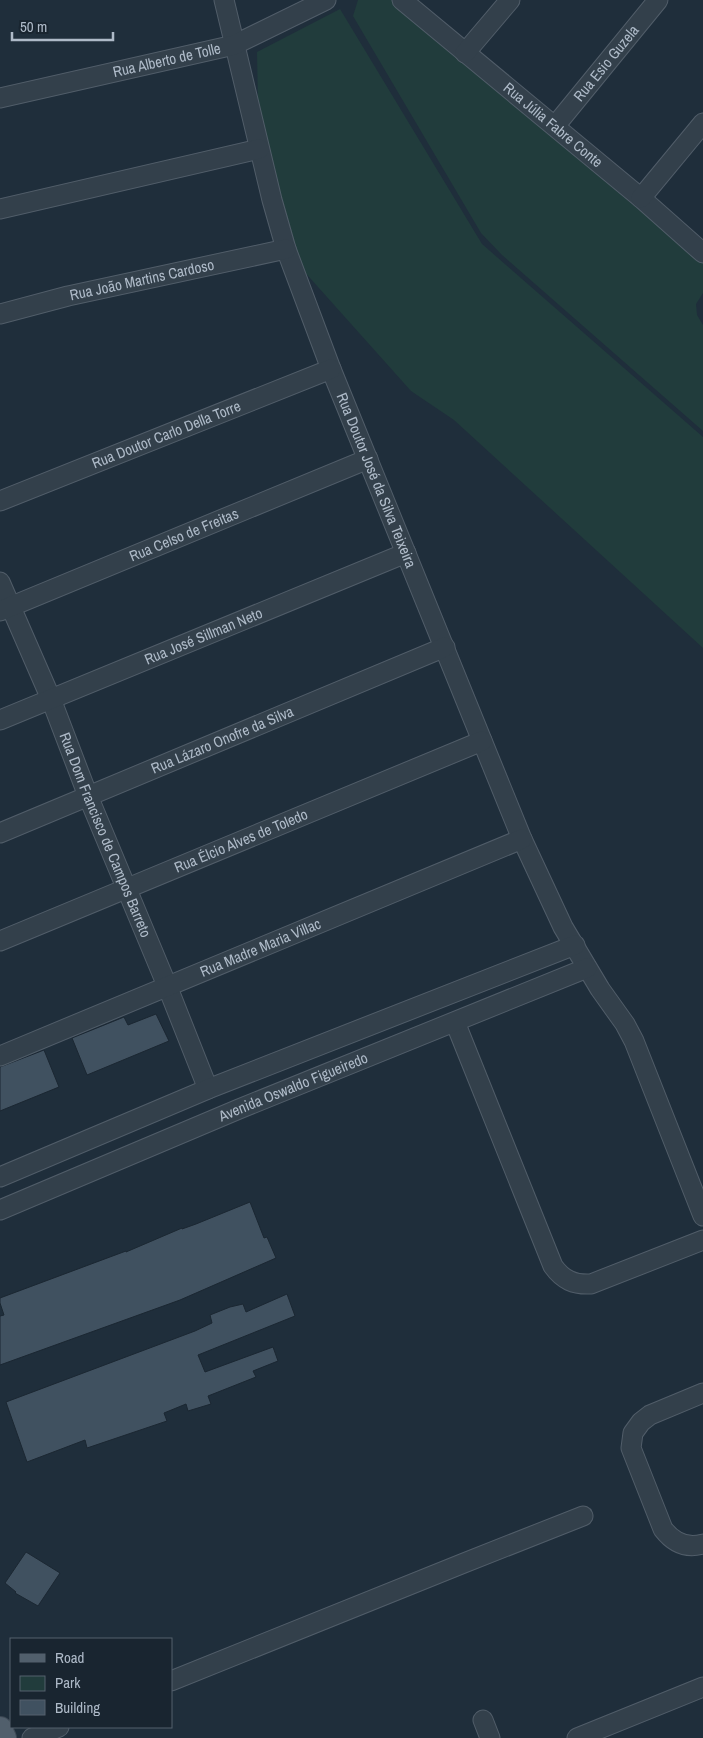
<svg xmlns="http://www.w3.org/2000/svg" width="703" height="1738" viewBox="0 0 703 1738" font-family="'Archivo Narrow',sans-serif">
<rect width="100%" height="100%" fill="#1f2e3b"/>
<path fill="#213c3c" d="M358 0H393L397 8 703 263V293L696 304 697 315 703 325V431L502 255 481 233 353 16Z
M340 9 482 244 703 437V648L454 420 411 391 293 259 258 104 257 52Z"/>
<path fill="#405160" stroke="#1b2732" d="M156 1014 169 1041 87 1075 72 1038 124 1017 128 1025Z
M44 1050 59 1087 0 1111V1067Z
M250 1202 264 1238 267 1237 276 1258 180 1300 0 1365V1316L4 1315 0 1303V1298L126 1251V1252L182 1228V1229L196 1224Z
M287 1294 295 1316 198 1355 205 1372 273 1347 278 1361 253 1371 256 1377 208 1396 211 1404 188 1411 186 1404 164 1413 167 1421 87 1448 85 1440 27 1462 6 1402 195 1331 212 1323 210 1315 230 1307 243 1304 246 1312Z
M26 1552 60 1573 38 1606 15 1593 16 1592 5 1583Z"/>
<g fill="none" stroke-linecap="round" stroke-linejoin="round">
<defs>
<g id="minor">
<path id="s1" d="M224 0 272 200 286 249 331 369 522 839 563 927 600 989 625 1024 634 1041 703 1216"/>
<path id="s2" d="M402 0 641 198 703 253"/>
<path d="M465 53 510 0"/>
<path id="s3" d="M0 98 234 45 326 0"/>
<path id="s4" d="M555 126 658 0"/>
<path d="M641 198 703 123"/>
<path d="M0 209 259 149"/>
<path id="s5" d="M0 314 68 296 286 249"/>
<path id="s6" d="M0 501 331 369"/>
<path id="s7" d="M0 582 51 699 88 796 168 988 208 1089"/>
<path id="s8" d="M0 611 368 459"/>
<path id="s9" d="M0 720 406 553"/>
<path id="s10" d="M0 833 445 647"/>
<path id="s11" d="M0 941 482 741"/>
<path d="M455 1022 553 1266C563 1280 574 1285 591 1284L703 1240"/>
<path id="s12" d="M0 1056 522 839"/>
<path d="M0 1177 208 1089 575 945"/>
<path id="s13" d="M0 1210 239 1109 587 968"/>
<path d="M703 1393 650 1415 641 1422 633 1433 631 1448 663 1529C673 1542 686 1549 703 1544"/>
<path d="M171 1681 464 1563 583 1516"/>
<path d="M483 1720 490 1738"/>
<path d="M32 1738 59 1727"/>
<path d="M577 1738 703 1687"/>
</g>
<path id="major" d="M0 1729 4 1738"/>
</defs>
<use href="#minor" stroke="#515d69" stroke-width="21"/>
<use href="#major" stroke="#3d4955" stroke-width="26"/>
<use href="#minor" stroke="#33404b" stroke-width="19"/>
<use href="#major" stroke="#515f6c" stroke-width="24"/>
</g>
<g text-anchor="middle" stroke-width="4" stroke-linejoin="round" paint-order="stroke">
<g font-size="15" fill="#aebac8" stroke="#192530">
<text dy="5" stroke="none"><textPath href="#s3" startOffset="171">Rua Alberto de Tolle</textPath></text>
<text dy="5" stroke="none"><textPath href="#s4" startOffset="81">Rua Esio Guzela</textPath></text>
<text dy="5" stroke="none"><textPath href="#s2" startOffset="196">Rua Júlia Fabre Conte</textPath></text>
<text dy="5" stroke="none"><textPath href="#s5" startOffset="146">Rua João Martins Cardoso</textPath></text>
<text dy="5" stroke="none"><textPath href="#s6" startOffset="179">Rua Doutor Carlo Della Torre</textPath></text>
<text dy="5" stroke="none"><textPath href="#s1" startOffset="505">Rua Doutor José da Silva Teixeira</textPath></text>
<text dy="5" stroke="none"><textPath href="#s8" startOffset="199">Rua Celso de Freitas</textPath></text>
<text dy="5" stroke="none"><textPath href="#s9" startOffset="220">Rua José Sillman Neto</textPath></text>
<text dy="5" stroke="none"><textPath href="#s10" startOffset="241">Rua Lázaro Onofre da Silva</textPath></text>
<text dy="5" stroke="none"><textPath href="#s7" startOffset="274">Rua Dom Francisco de Campos Barreto</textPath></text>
<text dy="5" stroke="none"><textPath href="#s11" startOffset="261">Rua Élcio Alves de Toledo</textPath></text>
<text dy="5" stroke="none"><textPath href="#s12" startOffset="282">Rua Madre Maria Villac</textPath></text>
<text dy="5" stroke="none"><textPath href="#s13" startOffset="318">Avenida Oswaldo Figueiredo</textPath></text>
</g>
</g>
<rect x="10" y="1638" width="162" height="90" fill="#192530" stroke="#55616d"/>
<rect x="20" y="1654" width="25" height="8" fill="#515f6c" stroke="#55616d"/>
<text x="55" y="1663" font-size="15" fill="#aebac8">Road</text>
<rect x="20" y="1676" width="25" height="15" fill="#213c3c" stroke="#55616d"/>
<text x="55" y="1688" font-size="15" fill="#aebac8">Park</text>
<rect x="20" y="1700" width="25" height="15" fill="#405160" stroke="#55616d"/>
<text x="55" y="1713" font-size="15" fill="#aebac8">Building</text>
<path d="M12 32v8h101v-8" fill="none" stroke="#aebac8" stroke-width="2.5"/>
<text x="20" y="32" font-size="15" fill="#aebac8" stroke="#192530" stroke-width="4" paint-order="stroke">50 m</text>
</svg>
